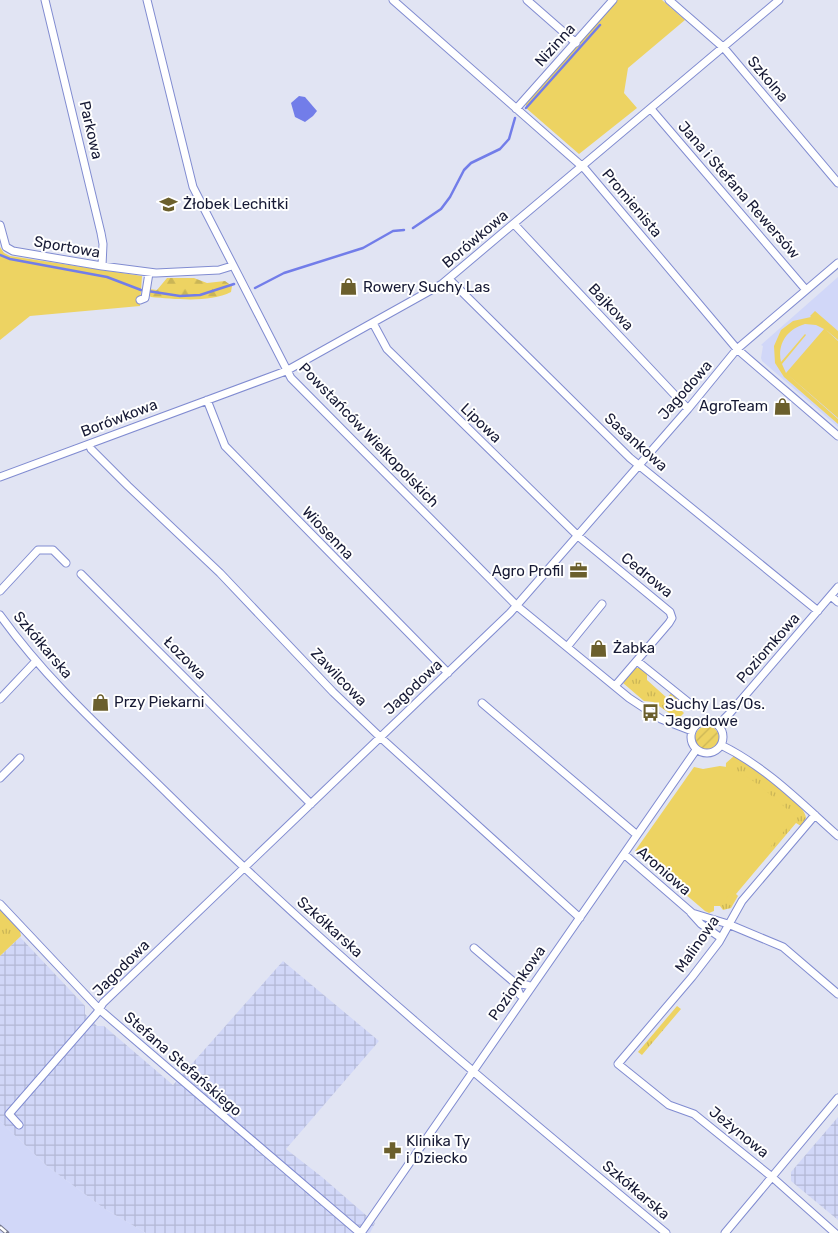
<svg xmlns="http://www.w3.org/2000/svg" width="838" height="1233" viewBox="0 0 838 1233" font-family="Rubik,sans-serif">
<defs>
<pattern id="industrial-grid" width="8" height="8" patternUnits="userSpaceOnUse" patternTransform="scale(1.25)"><rect width="8" height="8" fill="#d1d7f8"/><path d="M0 4h8M4 0v8" fill="none" stroke="#b3b8d5"/></pattern>
<pattern id="grass-tufts" width="24" height="20" patternUnits="userSpaceOnUse" patternTransform="scale(1.25)"><rect width="24" height="20" fill="#edd362"/><path d="M3 7l-1-3M5 7V3M7 7l1-3M15 17l-1-3M17 17v-4M19 17l1-3" fill="none" stroke="#cab556"/></pattern>
<pattern id="forest-firs" width="22" height="20" patternUnits="userSpaceOnUse" patternTransform="scale(1.25)"><rect width="22" height="20" fill="#edd362"/><path d="M5 1l3.5 6h-7zM16 11l3.5 6h-7z" fill="#cab556"/></pattern>
<pattern id="garden-furrows" width="10" height="10" patternUnits="userSpaceOnUse" patternTransform="scale(1.25)"><rect width="10" height="10" fill="#edd362"/><path d="M-1 1l2-2M0 10L10 0M9 11l2-2" fill="none" stroke="#cab556"/></pattern>
</defs>
<rect width="100%" height="100%" fill="#e1e4f3"/>
<path fill="#d1d7f8" d="M838 277V427L762 361 761 358 763 346 761 345Z
M0 1121 47 1166 105 1209 146 1233H0Z"/>
<path fill="url(#industrial-grid)" d="M20 937 85 1006V1014L97 1026H104L173 1085 283 961 379 1041 286 1149 322 1177 375 1223 370 1233H146L105 1209 47 1166 0 1121V956Z
M838 1117V1220L791 1181V1172Z"/>
<path fill="url(#grass-tufts)" d="M635 668H642L647 672V680L667 698 672 692 679 698V708L684 713 678 719 653 702 644 701 623 683Z
M734 756C750 765 805 801 806 818L801 826 796 823 736 894 738 896 731 908 723 910 720 906 726 763Z
M0 909 20 931 21 936 0 956Z
M677 1006 681 1009 642 1055 638 1052Z"/>
<path fill="url(#forest-firs)" d="M167 278H194L207 283 225 281 232 286 231 292C210 303 175 299 151 297L148 295 149 289 157 290Z"/>
<path fill="#edd362" fill-rule="evenodd" d="M617 0H662L685 20 628 68 624 93 637 108 579 154 526 108V103Z
M0 247 4 253 10 256 142 276 140 306 30 316 0 340Z
M815 311 838 331V340L825 329 838 341V418L787 374 838 419V424L784 377 775 363 774 346 781 330 793 321 811 317 810 316ZM805 324 816 325 824 329 786 373 782 364 806 335 805 334 781 362C777 344 787 329 805 324Z
M720 766C745 768 778 802 796 817L720 906H714V911L709 913 705 911 635 851 694 767 703 769Z"/>
<path fill="url(#garden-furrows)" d="M695 738a12 12 0 1 1 24 0a12 12 0 1 1-24 0Z"/>
<path fill="#727de9" d="M299 96 305 97 317 111 313 116 305 122 295 117 291 103Z"/>
<g fill="none" stroke-linecap="round" stroke-linejoin="round">
<path stroke="#727de9" stroke-width="2.5" d="M526 108 600 25
M413 228 441 209 450 197 464 170 471 163 500 149 509 139 515 118
M0 255 10 259 107 277 141 290 180 296 200 295 234 284
M255 288 284 273 363 248 393 231 404 230"/>
<defs>
<path id="street" d="M45 0 101 233 103 244 102 266
M147 0 193 187 291 378 517 606 629 698 661 719 692 731
M393 0 585 169 737 349 838 436
M527 0 576 43
M669 0 724 48 838 183
M516 109 613 0
M651 109 806 290
M514 224 688 409
M0 225 6 247 13 251 102 266 156 273 219 270 232 266
M449 279 630 458 818 611
M140 300 145 298 149 273
M373 323 387 349 578 536 670 612 672 618 669 623 615 686
M207 400 225 446 448 673
M89 444 91 449 128 486 220 573 333 692 380 737 580 918
M0 477 286 371 442 284 779 0
M81 574 311 804
M0 591 38 550H53L66 563
M831 596 838 602
M0 615C48 682 110 737 169 795 326 950 496 1092 666 1233
M567 647 602 604
M637 661 693 706
M0 699 35 662
M482 703 637 835
M691 737a16 16 0 1 1 32 0a16 16 0 1 1-32 0Z
M718 725 730 713 838 587
M721 745C766 767 801 803 838 836
M0 778 20 758
M815 815 742 901 719 942 692 977 618 1064 669 1105 694 1114 772 1177 835 1233
M624 854 692 913 728 924 783 947 838 994
M0 904 99 1009 360 1233
M691 913 701 924 721 938
M474 948 515 983 520 995 524 998
M515 983 527 985 531 987
M19 1125 9 1114 97 1013 103 1003 510 613 688 409 737 349 838 263
M361 1233 696 750
M725 1233 838 1098"/>
</defs>
<use href="#street" stroke="#818cd1" stroke-width="9"/>
<use href="#street" stroke="#fff" stroke-width="7"/>
<defs>
<path id="rail" d="M0 1227 7 1233"/>
</defs>
<use href="#rail" stroke="#76798e" stroke-width="4.5"/>
<use href="#rail" stroke="#fff" stroke-width="2.5" stroke-dasharray="8" stroke-linecap="butt"/>
</g>
<defs>
<symbol id="school-bare" viewBox="-9 -9 18 18"><path d="M0-5L7-2L0 1L-7-2ZM-4 1L0 2.5L4 1V4Q0 6-4 4Z" fill="#6b5f2c" stroke="#fff" stroke-width="2.5" paint-order="stroke"/></symbol>
<symbol id="shop-bare" viewBox="-9 -9 18 18"><path d="M-5-2.5h2.3a2.7 3.5 0 0 1 5.4 0H5L5.5 6h-11ZM-1.5-2.5h3a1.5 2.3 0 0 0-3 0Z" fill="#6b5f2c" stroke="#fff" stroke-width="2.5" paint-order="stroke"/></symbol>
<symbol id="office-bare" viewBox="-9 -9 18 18"><path d="M-6-3h4V-5.5h4V-3h4V5H-6ZM-1-4.5V-3h2v-1.5ZM-6 0V1H6V0Z" fill="#6b5f2c" stroke="#fff" stroke-width="2.5" paint-order="stroke"/></symbol>
<symbol id="bus-bare" viewBox="-9 -9 18 18"><path d="M-5-6H5V4H4V6H2V4H-2V6H-4V4H-5ZM-3.5-4V0h7V-4ZM-3.5 1.2v1.5H-2V1.2ZM2 1.2v1.5H3.5V1.2Z" fill="#6b5f2c" stroke="#fff" stroke-width="2.5" paint-order="stroke"/></symbol>
<symbol id="pharmacy-bare" viewBox="-9 -9 18 18"><path d="M-2-6h4v4h4v4h-4v4h-4v-4h-4v-4h4Z" fill="#6b5f2c" stroke="#fff" stroke-width="2.5" paint-order="stroke"/></symbol>
</defs>
<g fill-rule="evenodd">
<use href="#school-bare" x="156" y="192" width="25" height="25"/>
<use href="#shop-bare" x="336" y="274" width="25" height="25"/>
<use href="#shop-bare" x="770" y="394" width="25" height="25"/>
<use href="#office-bare" x="566" y="558" width="25" height="25"/>
<use href="#shop-bare" x="586" y="636" width="25" height="25"/>
<use href="#shop-bare" x="88" y="690" width="25" height="25"/>
<use href="#bus-bare" x="638" y="700" width="25" height="25"/>
<use href="#pharmacy-bare" x="380" y="1138" width="25" height="25"/>
</g>
<g text-anchor="middle" stroke-width="4" stroke-linejoin="round" paint-order="stroke">
<g font-size="15" fill="#171a35" stroke="#fff">
<text transform="translate(555 45) rotate(-48)" y="5">Nizinna</text>
<text transform="translate(768 79) rotate(50)" y="5">Szkolna</text>
<text transform="translate(91 130) rotate(77)" y="5">Parkowa</text>
<text transform="translate(739 190) rotate(49)" y="5">Jana i Stefana Rewersów</text>
<text transform="translate(632 203) rotate(50)" y="5">Promienista</text>
<text transform="translate(475 239) rotate(-40)" y="5">Borówkowa</text>
<text transform="translate(67 247) rotate(10)" y="5">Sportowa</text>
<text transform="translate(611 307) rotate(47)" y="5">Bajkowa</text>
<text transform="translate(685 390) rotate(-49)" y="5">Jagodowa</text>
<text transform="translate(119 418) rotate(-21)" y="5">Borówkowa</text>
<text transform="translate(481 423) rotate(44)" y="5">Lipowa</text>
<text transform="translate(369 435) rotate(46)" y="5">Powstańców Wielkopolskich</text>
<text transform="translate(636 442) rotate(42)" y="5">Sasankowa</text>
<text transform="translate(328 533) rotate(46)" y="5">Wiosenna</text>
<text transform="translate(647 575) rotate(39)" y="5">Cedrowa</text>
<text transform="translate(43 645) rotate(50)" y="5">Szkółkarska</text>
<text transform="translate(768 648) rotate(-49)" y="5">Poziomkowa</text>
<text transform="translate(185 658) rotate(45)" y="5">Łozowa</text>
<text transform="translate(339 677) rotate(46)" y="5">Zawilcowa</text>
<text transform="translate(413 687) rotate(-43)" y="5">Jagodowa</text>
<text transform="translate(664 871) rotate(41)" y="5">Aroniowa</text>
<text transform="translate(330 927) rotate(42)" y="5">Szkółkarska</text>
<text transform="translate(697 944) rotate(-55)" y="5">Malinowa</text>
<text transform="translate(121 968) rotate(-45)" y="5">Jagodowa</text>
<text transform="translate(517 983) rotate(-55)" y="5">Poziomkowa</text>
<text transform="translate(183 1064) rotate(41)" y="5">Stefana Stefańskiego</text>
<text transform="translate(739 1132) rotate(39)" y="5">Jeżynowa</text>
<text transform="translate(636 1190) rotate(40)" y="5">Szkółkarska</text>
</g>
<g font-size="15" fill="#171a35" stroke="#fff" text-anchor="start">
<text x="183" y="209">Żłobek Lechitki</text>
<text x="363" y="292">Rowery Suchy Las</text>
<text x="768" y="411" text-anchor="end">AgroTeam</text>
<text x="564" y="576" text-anchor="end">Agro Profil</text>
<text x="613" y="653">Żabka</text>
<text x="114" y="707">Przy Piekarni</text>
<text x="665" y="709">Suchy Las/Os.<tspan x="665" dy="17">Jagodowe</tspan></text>
<text x="406" y="1146">Klinika Ty<tspan x="406" dy="17">i Dziecko</tspan></text>
</g>
</g>
</svg>
